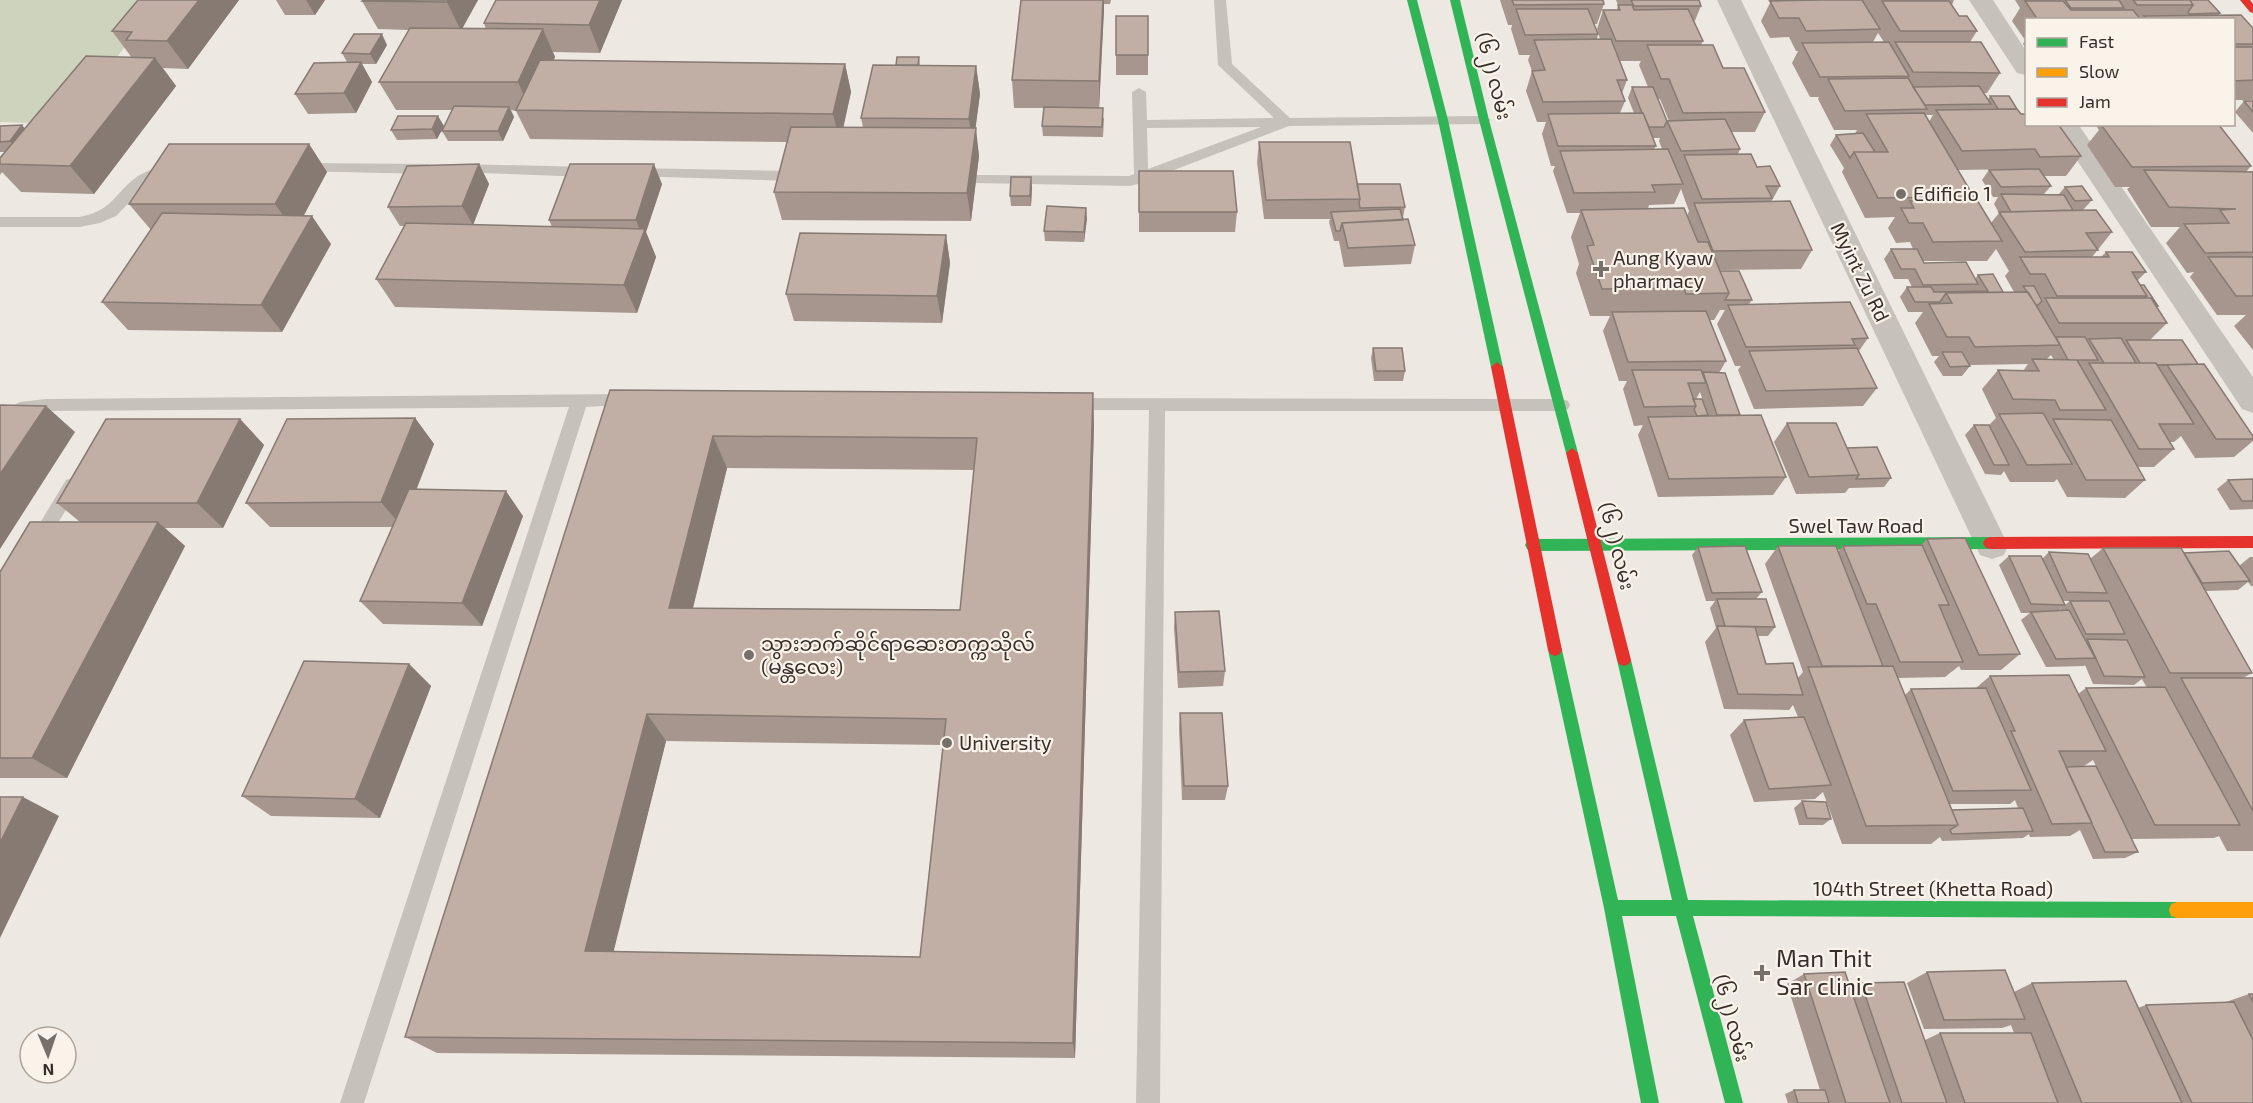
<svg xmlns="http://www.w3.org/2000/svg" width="2253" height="1103" viewBox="0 0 2253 1103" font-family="'Exo 2','Noto Sans Myanmar',sans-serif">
<rect width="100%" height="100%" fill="#ede8e2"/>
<path fill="#cdd3bc" d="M0 0H162L64 124 0 122Z"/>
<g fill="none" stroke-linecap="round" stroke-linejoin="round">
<path fill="#c7c1bb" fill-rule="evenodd" d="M1214 0H1226L1232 64 1290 118 1484 116 1491 120 1484 124 1289 126 1148 180 1146 182 1130 186 972 183 970 180 977 175 1129 176 1134 174 1132 92 1139 88 1146 92 1147 120 1274 118 1218 65ZM1261 127 1148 169 1147 128Z
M300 163 428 164 435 169 428 174 295 171 293 168Z
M170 164 175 166 177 169 175 172 149 182 116 216 100 223 80 227H0V217H80C114 210 114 193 138 176 146 171 160 167 170 164Z
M459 164 590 167 597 172 590 177 454 172 452 169 454 166Z
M633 168 793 171 800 176 793 181 628 176 626 173Z
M631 394 637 396 639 400 637 404 586 407 364 1103H340L569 407 46 411 23 414 0 426V412L20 402 46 399Z
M1069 398 1562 399 1568 401 1570 405 1568 409 1562 411H1165L1160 1103H1136L1149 410H1069L1063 408 1061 404 1063 400Z
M72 478 78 480 81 485 78 490 44 546 38 548 32 546 29 541 32 536 66 480Z"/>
<path fill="#c7c1bb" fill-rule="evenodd" d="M1717 0H1741L2008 545 2004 555 1992 559 1980 555Z
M1969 0H1993L2026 51V75L2017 73Z
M2053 124H2078L2253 377V413L2242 409Z"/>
<path fill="#30b455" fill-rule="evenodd" d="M1407 0H1417L1448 120 1503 367 1497 372 1491 367 1438 120Z
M1450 0H1460L1489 120 1578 453 1572 458 1566 453 1479 120Z
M1990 537 1995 539 1997 543 1995 547 1990 549 1532 551 1527 549 1525 545 1527 541 1532 539Z
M1555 644 1560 646 1562 650 1618 900H1672L1617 660 1619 656 1624 654 1629 656 1631 660 1688 900 2177 902 2183 904 2185 910 2183 916 2177 918 1693 916 1743 1103H1725L1676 916H1622L1659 1103H1641L1604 908 1548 650 1550 646Z"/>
<path fill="#ff9f0a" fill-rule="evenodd" d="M2177 902H2253V918H2177L2171 916 2169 910 2171 904Z"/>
<path fill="#e5322d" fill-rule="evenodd" d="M2240 0H2250L2253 4V13L2250 12Z
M1497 362 1503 367 1562 650 1560 654 1555 656 1550 654 1548 650 1491 367Z
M1572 448 1578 453 1631 660 1629 664 1624 666 1619 664 1617 660 1566 453Z
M2253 536V548L1990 549 1985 547 1983 543 1985 539 1990 537Z"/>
</g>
<path fill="#a6968d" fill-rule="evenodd" d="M239 0 188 69 163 68 176 86 94 194 21 192 2 172 0 175V158L5 152H0V126L25 129 132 58 112 31Z
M276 0H325L315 15H285Z
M478 0 462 28 486 29 484 23 496 0H622L600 53 553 52 555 57 553 60 845 64 851 92 843 127H863L861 118 896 65 919 57 920 65 976 66 980 94 975 128 979 156 971 221 782 220 774 192 787 142 530 139 516 111 511 110 514 117 503 141H448L442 131 452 110H396L379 82 409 30 378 29 362 1Z
M1021 0H1111L1110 4H1104L1099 108 1104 119 1103 137 1043 136 1042 126 1044 108H1014L1012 80Z
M1500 0H1603L1604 4 1597 24H1594L1598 34 1597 39H1600L1597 29 1603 10H1617L1618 5 1616 0H1699L1701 6 1694 23 1703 41 1701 45 1765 112 1755 132H1732L1740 149 1738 154 1757 167 1780 186 1771 202 1812 250 1801 269 1720 270 1752 300 1749 304 1868 338 1859 351 1877 388 1863 406 1754 409 1738 370 1741 366H1735L1717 324 1725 310H1720L1714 320H1710L1726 361 1719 373 1740 415 1786 477 1773 495 1658 497 1638 435 1643 425 1634 426 1623 389 1627 381H1619L1603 331 1610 316H1590L1576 273 1579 264 1571 237 1580 213H1567L1553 171 1555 166H1551L1542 134 1546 122H1537L1526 91 1532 71 1528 60 1530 55H1519L1511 29 1512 25H1508ZM1620 61H1641L1639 65 1648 87H1632L1628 98 1634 113H1620L1625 101 1622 93 1627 80ZM1658 99H1660L1669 121H1667ZM1653 138H1660L1659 141 1662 149H1654L1656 146ZM1681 189 1689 211 1687 216 1648 209 1649 205 1674 204ZM1700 392 1707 412 1696 399Z
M1768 0H1954L1952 5 1959 16 1977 31 1970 42 2000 73 1987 93H1983L1988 99 1990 96 2021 114 2081 156 2066 176H2044L2051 186 2044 194H2059L2065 187 2092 200 2083 210 2112 232 2092 257H2101L2106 252 2146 272 2137 281 2158 306 2157 307 2167 323 2150 340 2198 364 2253 436V441L2234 457 2195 458 2181 436 2174 442H2170L2174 449 2154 467H2137L2145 480 2125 498 2067 497 2057 479 2054 482H2010L2004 471 2001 475 1985 474 1965 435 1974 425H1989L1996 418 1982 389 1998 370 2023 371 2028 364 1970 365V366L1962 376H1943L1934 362 1939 356H1932L1915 323 1923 312H1908L1900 297 1907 287H1912L1908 279H1894L1884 259 1891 249H1913L1910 242 1896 243 1888 228 1895 217 1865 218 1842 172 1844 168 1830 145 1836 135 1855 134 1857 130H1834L1818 99 1819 97H1810L1792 63 1798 51H1796L1789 37 1770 38 1761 21 1770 3ZM1878 33 1884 42H1873ZM1925 115H1933L1929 122ZM2020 169 1989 170 1982 180 1993 197H1998L1994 204 1999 213 1991 223 1972 200 1974 197 1958 170ZM1996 249 2009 271 2005 276 2014 292H2003L1978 275 1975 279 1924 263 1923 261H1987ZM2051 355 2054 360 2047 359Z
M2015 0H2208L2220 13 2219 15H2241L2253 28V100H2234V20H2026V49L2023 44 2025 40 2012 21 2020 8Z
M387 45 376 64H362L372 82 356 113 308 114 295 94 347 62 342 53Z
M1116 55H1148V75H1116Z
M2244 101H2253V133L2235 112Z
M2095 124 2219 125 2251 166 2246 172 2253 171V350L2234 326 2246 315H2217L2190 277 2194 272 2187 273 2166 243 2180 227H2151L2127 189 2130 187H2115L2087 145 2099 130Z
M444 126 437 139 397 140 391 130Z
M1259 142 1357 184 1405 207 1403 217 1415 245 1411 264 1344 267 1339 241H1334L1329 222 1330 219H1264L1257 162Z
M309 144 327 172 303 216 331 244 282 332 128 330 102 302 151 230 129 204Z
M479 164 489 184 473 225 552 227 549 220 662 184 646 232 656 257 637 313 395 307 376 279 404 226H400L388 207Z
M1139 171 1237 212 1235 232H1139Z
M1032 187 1031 206H1011L1010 196Z
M1087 218 1084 242 1045 241 1044 231Z
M946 235 950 263 942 323 794 321 786 294Z
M1373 348 1405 371 1403 381H1374L1371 358Z
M610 390 1093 393 1094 426 1075 1058 437 1053 405 1037ZM727 468 974 470 960 610 693 608ZM666 741 943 745 920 957 613 952Z
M415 418 434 444 416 489 523 516 482 626 383 624 360 601 393 527H270L246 503Z
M240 419 264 445 223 528H165L185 546 67 778H0V572L80 522 57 503Z
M1787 423 1847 448 1891 478 1884 487 1849 488 1845 493 1796 494 1774 442Z
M2253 479V509L2230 510 2217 489 2228 480Z
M1927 539 2020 654 2001 670H1961L1959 666 1945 677 1898 678 1905 695 1911 689 1976 688 1990 676 2078 694 2086 688H2147L2142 679 2134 685 2093 684 2085 665 2084 666 2046 667 2021 620 2030 613H2021L1999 565 2009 556 2042 559 2049 552 2090 559 2103 548 2184 553 2239 566 2250 557H2253V586H2251L2248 582 2238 590 2206 591 2252 673 2243 678H2253V851H2227L2219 836 2214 838 2131 839 2138 852 2125 858 2093 859 2080 830 2070 836 2030 837 2029 834 2023 838 1942 841 1940 837 1931 844H1842L1823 792 1815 799 1754 802 1730 735 1744 720 1798 717 1793 705 1789 710 1724 709 1705 642 1716 628 1710 608 1715 601H1706L1692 555 1698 547 1762 592 1756 599 1775 627 1768 636H1758L1766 664 1798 678 1803 672 1765 564 1778 546 1838 552 1843 546 1921 545ZM2063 601H2070L2060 609 2061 611H2058L2065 605ZM2093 760 2096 766 2066 767V766H2084ZM2015 800 2018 808 1952 810 1950 804H2010Z
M1175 612 1225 671 1223 686 1178 688 1174 628Z
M409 664 431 686 380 818 271 816 242 796Z
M1180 713 1228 786 1225 800H1182L1179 728Z
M1802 801 1831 819 1823 825H1799L1794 808Z
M1927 972 2014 992 2032 983 2138 1008 2146 1005 2223 1003 2249 994H2253V1103H1788L1785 1094 1794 1090H1820L1787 984 1804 974 1851 988 1861 983 1925 1040 1940 1033H2014L2011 1025 2002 1028 1924 1029 1907 983Z"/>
<path fill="#877a73" d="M199 0H239L188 69 167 41Z
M306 0H325L315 15Z
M449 0H478L461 31 447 2Z
M600 0H622L600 53 589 25Z
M1103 0H1104V11L1099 109V81Z
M543 29 555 57 531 111 518 82Z
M382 34 387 45 376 64 370 54Z
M155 58 176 86 94 194 70 166Z
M361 62 372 82 356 113 344 93Z
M845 64 851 92 840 143 833 114Z
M976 66 980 94 973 148 969 119Z
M509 107 514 117 503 141 498 131Z
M438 116 444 126 437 139 432 129Z
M22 125 31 136 19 152 10 141Z
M976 128 979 156 971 221 967 193Z
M309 144 327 172 295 232 275 204Z
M479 164 489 184 473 225 462 206Z
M654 164 662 184 646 232 656 257 637 313 624 285 642 236 636 220Z
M1031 177 1032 187 1031 206 1030 196Z
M1086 208 1087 218 1084 242V232Z
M312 216 331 244 282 332 261 305Z
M946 235 950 263 942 323 937 296Z
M1093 393 1094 426 1075 1058 1073 1043Z
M46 406 75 432 0 549V474Z
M415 418 434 444 402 527 381 502Z
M240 419 264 445 223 528 197 503Z
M713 436 727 468 686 636 669 608Z
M506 491 523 516 482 626 462 603Z
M158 522 185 546 67 778 32 758Z
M409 664 431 686 380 818 355 799Z
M647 714 666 741 609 970 585 951Z
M23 797 59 816 0 938V843Z"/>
<path fill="#c1aea4" stroke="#877a73" stroke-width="1.5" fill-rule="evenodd" d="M138 0H199L167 41 126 40 132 32 112 31Z
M363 0H449L447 2 362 1Z
M496 0H600L589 25 484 23Z
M1021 0H1103L1099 81 1012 80Z
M1512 0H1603L1604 4 1514 5Z
M1631 0H1699L1701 6H1634Z
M1822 0H1862L1880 29 1806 31 1799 18H1779L1770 1Z
M2065 0H2119L2124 8H2071Z
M2133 0H2190L2193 5H2137Z
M2190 0H2208L2220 13 2189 14 2188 12 2193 5Z
M1882 1H1949L1959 16H1967L1977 31H1900Z
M2025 1H2063L2071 10H2133L2141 20H2038Z
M1618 5H1632L1634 10 1688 9 1703 41H1616L1603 10H1620Z
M1516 9H1588L1598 34 1525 35Z
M2241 15 2253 28V44H2234V20H2148L2144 16Z
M1116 16H1148V55H1116Z
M410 28 543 29 518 82H379Z
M354 34H382L370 54 342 53Z
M1611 39 1627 80H1617L1625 101 1543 102 1532 71 1545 70 1534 40Z
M1889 42 1909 76 1820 77 1802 43Z
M1895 42H1981L2000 73 1913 72Z
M1647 45H1713L1723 68H1744L1765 112 1683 113 1669 79H1661Z
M2234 47H2253V80L2234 81Z
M86 56 155 58 70 166 0 164V158Z
M897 57H919L918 65H896Z
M540 60 845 64 833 114 516 110Z
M361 62 344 93 295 94 314 63Z
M873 65 976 66 969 119 861 118Z
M1908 78 1927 109 1845 111 1828 79Z
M1979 86 1991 104 1925 105 1913 87Z
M1632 87H1653L1667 121 1664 127H1649L1643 113H1642Z
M1990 96H2009L2017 109H1998Z
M2244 101H2253V112Z
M454 106 509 107 498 131H442Z
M1044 107 1103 108 1102 127 1042 126Z
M2017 109 2021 114H2026V124H2058L2081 156 2040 157 2035 149 1962 151 1936 110Z
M1643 113 1656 146H1558L1548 114Z
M1924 113 1974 197 1878 198 1854 152H1888L1866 114Z
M398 116H438L432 129 391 130Z
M1725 119 1740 149 1681 151 1667 121Z
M22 125 10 141 0 142V126Z
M2219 125 2251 166 2132 167 2102 126Z
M791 127 976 128 967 193 774 192Z
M1863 133 1875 152H1854L1850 158 1836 135Z
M1259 142H1350L1360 199 1266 200Z
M169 144H309L275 204H129Z
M1668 149 1683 184 1652 185 1655 192 1574 193 1560 151Z
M1751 154 1757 167 1770 166 1780 186H1766L1772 198 1702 199 1684 155Z
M479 164 462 206 388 207 407 166Z
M570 164H654L636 220H549Z
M2039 169 2051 186 2001 187 1989 170Z
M2144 170 2253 172V252L2205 253 2184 224 2229 223 2220 210 2236 209 2169 207Z
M1139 171H1233L1237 212H1139Z
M1011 177H1031L1030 196H1010Z
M1357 184H1400L1405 207 1360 208 1359 202 1360 199Z
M2082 186 2092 200 2075 201 2065 187Z
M2001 194 2064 195 2073 210 2011 212Z
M1977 200 2002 241 1933 242 1923 223H1909L1901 208H1914L1910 201Z
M1790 201 1812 250 1713 251 1694 203Z
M1047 206 1086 208 1084 232 1044 231Z
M1684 208 1698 242H1708L1729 293 1686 294 1684 288 1602 289 1587 246 1594 245 1581 210Z
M1400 209 1403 220 1342 223 1340 231H1336L1331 212Z
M2096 210 2112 232 2086 233 2098 250 2025 252 1999 212Z
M162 213 312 216 261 305 102 302Z
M1408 219 1415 245 1348 248 1342 223Z
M406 223 645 229 624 285 376 279Z
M800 233 946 235 937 296 786 294Z
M1891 249H1917L1924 263 1966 262 1978 284 1923 285 1915 269H1901Z
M2106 252H2132L2146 272H2132L2147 296H2057L2045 274H2030L2020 257H2109Z
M2208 257H2253V296H2236Z
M1720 271H1739L1752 300H1725L1729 293Z
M1993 274 2003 292 1946 293 1940 302H1915L1907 287H1931L1934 292 1988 291 1978 275Z
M2140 285H2144L2158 306H2156L2151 298H2144L2147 296Z
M2023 286H2034L2042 301 2037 306Z
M2028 292 2060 345 1975 347 1969 337H1947L1929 304 1952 303 1946 293Z
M2045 298H2151L2167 323H2059Z
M1850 302 1868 338 1852 339 1855 345 1746 347 1728 305Z
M1706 311 1726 361 1628 362 1612 312Z
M2056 337H2085L2098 360H2068Z
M2121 338 2136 363H2104L2089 339Z
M2126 340H2182L2198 364 2157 365 2156 363H2140Z
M1373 348H1402L1405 371H1376Z
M1857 348 1877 388 1766 391 1749 351Z
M1942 352H1962L1970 366 1950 367Z
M2032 359 2077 360 2106 410H2060L2055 400 2013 399 1998 370 2039 371Z
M2089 363H2156L2194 424H2159L2174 449H2139Z
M2204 364 2253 436V439H2216L2167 365Z
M1632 370H1701L1706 383H1688L1696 406 1644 407Z
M1703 372 1725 373 1740 415H1717Z
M610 390 1093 393 1073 1043 405 1037ZM713 436 977 438 960 610 669 608ZM647 714 946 719 920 957 585 951Z
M1693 399H1702L1708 415 1697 416 1694 409 1696 406Z
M0 405 46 406 0 474Z
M2043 413 2072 464 2027 465 1999 414Z
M1761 415 1786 477 1669 479 1648 417Z
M415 418 381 502 246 503 287 419Z
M106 419H240L197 503H57Z
M2053 419 2111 420 2145 480H2086Z
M1787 423H1836L1859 475 1809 477Z
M1974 425H1989L2009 465H1994Z
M1877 447 1891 478 1856 479 1859 475 1847 448Z
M2253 479V501H2242L2228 480Z
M409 489 506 491 462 603 360 601Z
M30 522H158L32 758H0V572Z
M1965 538 2020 654 1979 655 1927 539Z
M1922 545 1949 605H1939L1963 662H1900L1876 604H1867L1843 546Z
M1745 546 1762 592 1712 593 1698 547Z
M1778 546H1836L1883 666H1822Z
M2103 548H2181L2252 673H2170Z
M2229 551 2250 581 2202 583 2184 553Z
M2049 552 2088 554 2107 593 2067 592Z
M2009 556H2041L2065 605 2031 604Z
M1717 599H1766L1775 627 1725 626Z
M2070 601H2109L2125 634H2086Z
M2069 610 2095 658 2056 659 2031 612Z
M1219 611 1225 671 1179 672 1175 612Z
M1717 626 1755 627 1766 664 1793 663 1803 695 1738 694Z
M2087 639 2127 640 2145 677 2104 676Z
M304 661 409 664 355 799 242 796Z
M1893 666 1958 825 1866 826 1808 667Z
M2069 675 2106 751H2059L2092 823 2052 824 2011 731H2015L1990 676Z
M2181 678H2253V811Z
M2165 687 2240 825H2155L2086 688Z
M1986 688 2031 790 1953 791 1911 689Z
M1180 713H1222L1228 786H1184Z
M1804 717 1831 785 1769 789 1744 720Z
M2096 766 2138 852H2105L2066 767Z
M0 797H23L0 843Z
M1802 801 1826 802 1831 819 1807 818Z
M2023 808 2033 831 1952 834 1950 830 1958 825 1952 810Z
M2005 970 2025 1019 1944 1020 1927 972Z
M1845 972 1890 1103H1846L1804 974Z
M2126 981 2182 1103H2082L2032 983Z
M1904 982 1947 1103H1902L1861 983Z
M2249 994H2253V1002Z
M2234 1002 2253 1040V1103H2192L2146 1005Z
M1940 1033H2031L2058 1103H1965Z
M1794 1090H1825L1829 1103H1798Z"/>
<g fill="#776f6a" stroke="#faf3e9" stroke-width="2">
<circle cx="1901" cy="194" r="6"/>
<path d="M1598 260h6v6h6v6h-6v6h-6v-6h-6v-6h6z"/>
<circle cx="749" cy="655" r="6"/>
<circle cx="947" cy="743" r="6"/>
<path d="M1759 964h6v6h6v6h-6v6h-6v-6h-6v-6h6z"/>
</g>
<g text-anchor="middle" stroke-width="4.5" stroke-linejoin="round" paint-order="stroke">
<g font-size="20" fill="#372e29" stroke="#faf3e9">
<text transform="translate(1494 76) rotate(76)" y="7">(၆၂) လမ်း</text>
<text transform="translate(1860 272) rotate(64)" y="7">Myint Zu Rd</text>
<text x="1856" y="533">Swel Taw Road</text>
<text transform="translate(1617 546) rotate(76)" y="7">(၆၂) လမ်း</text>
<text x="1933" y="896">104th Street (Khetta Road)</text>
<text transform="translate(1732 1018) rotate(75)" y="7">(၆၂) လမ်း</text>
</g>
<g font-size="20" fill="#372e29" stroke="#faf3e9" text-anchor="start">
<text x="1913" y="201">Edificio 1</text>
<text x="1613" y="265">Aung Kyaw<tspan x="1613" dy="23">pharmacy</tspan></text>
<text x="761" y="651">သွားဘက်ဆိုင်ရာဆေးတက္ကသိုလ်<tspan x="761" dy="23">(မန္တလေး)</tspan></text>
<text x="959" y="750">University</text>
</g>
<g font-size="24" fill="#372e29" stroke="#faf3e9" text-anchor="start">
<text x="1776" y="967">Man Thit<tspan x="1776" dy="28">Sar clinic</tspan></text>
</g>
</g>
<rect x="2025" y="18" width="210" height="108" fill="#faf3e9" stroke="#aca49c" stroke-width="1.5"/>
<rect x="2037" y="38" width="30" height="9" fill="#30b455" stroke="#aca49c" stroke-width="1.5"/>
<text x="2079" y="48" font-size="18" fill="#372e29">Fast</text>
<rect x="2037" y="68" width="30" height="9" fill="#ff9f0a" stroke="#aca49c" stroke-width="1.5"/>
<text x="2079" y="78" font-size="18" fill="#372e29">Slow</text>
<rect x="2037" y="98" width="30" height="9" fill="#e5322d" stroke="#aca49c" stroke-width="1.5"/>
<text x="2079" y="108" font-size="18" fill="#372e29">Jam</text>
<g transform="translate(48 1055) rotate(178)"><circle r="28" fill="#faf3e9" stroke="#aca49c" stroke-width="1.5"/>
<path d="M0-4.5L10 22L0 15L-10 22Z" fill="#776f6a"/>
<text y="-9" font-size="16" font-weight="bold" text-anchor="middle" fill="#372e29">N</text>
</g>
</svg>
